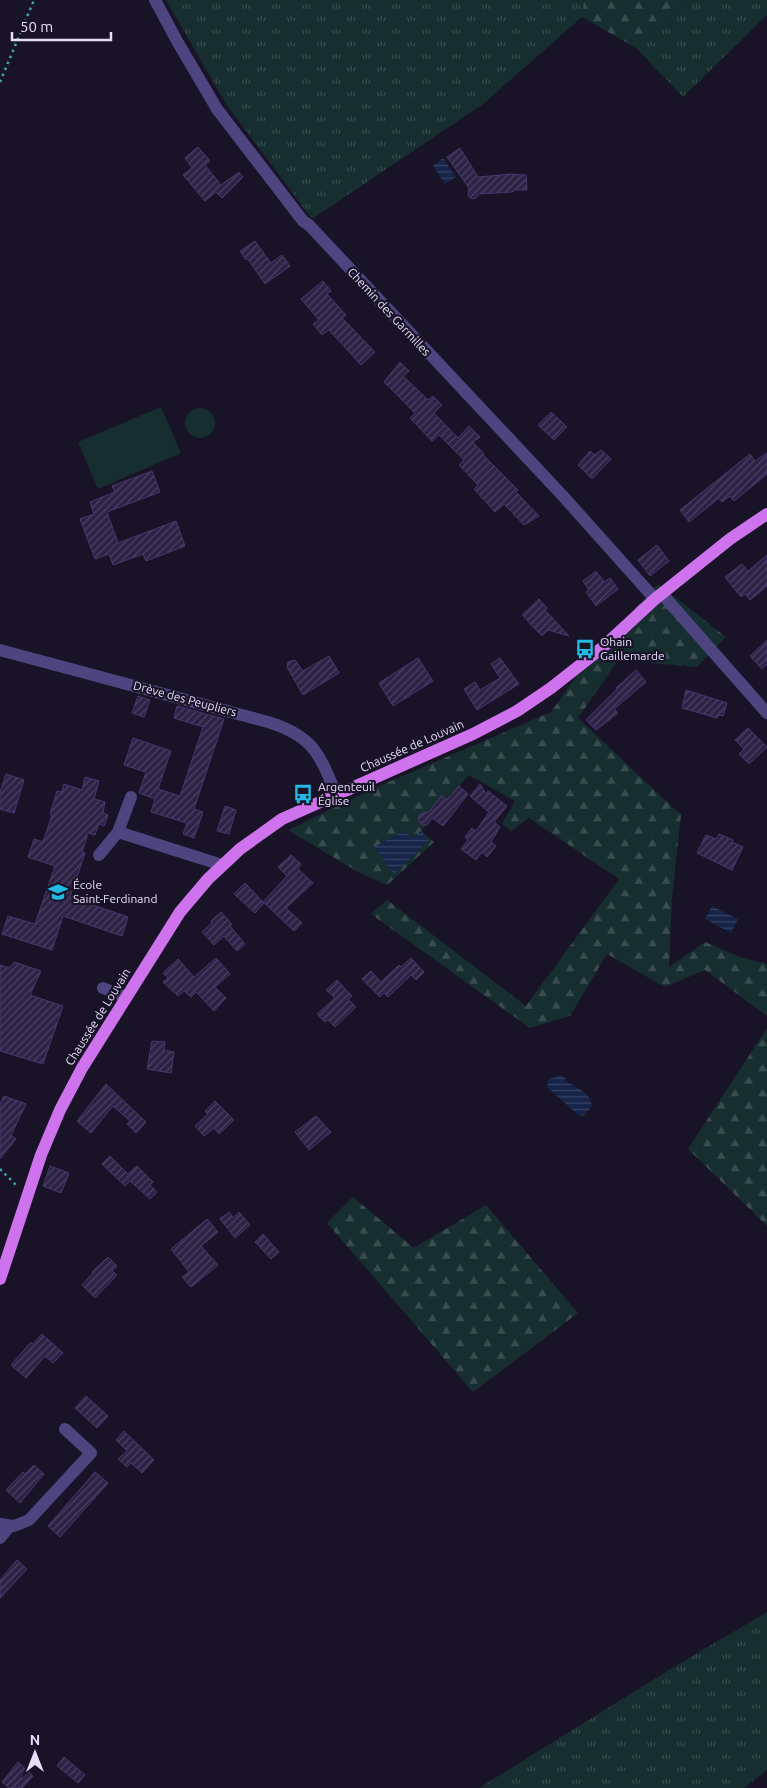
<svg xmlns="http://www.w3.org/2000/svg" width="767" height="1788" viewBox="0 0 767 1788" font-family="Ubuntu,sans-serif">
<defs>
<pattern id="grass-tufts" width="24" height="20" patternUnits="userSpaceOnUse" patternTransform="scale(1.25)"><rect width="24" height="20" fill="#172e30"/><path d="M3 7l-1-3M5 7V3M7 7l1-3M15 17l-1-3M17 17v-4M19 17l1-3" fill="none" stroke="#394c4f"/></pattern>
<pattern id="forest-firs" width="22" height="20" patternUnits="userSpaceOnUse" patternTransform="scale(1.25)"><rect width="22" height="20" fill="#172e30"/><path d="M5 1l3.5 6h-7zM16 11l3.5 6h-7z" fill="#394c4f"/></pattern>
<pattern id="water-rules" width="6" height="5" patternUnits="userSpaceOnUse" patternTransform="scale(1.25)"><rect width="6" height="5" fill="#162449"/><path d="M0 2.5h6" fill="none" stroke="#384364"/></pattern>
<pattern id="building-hatch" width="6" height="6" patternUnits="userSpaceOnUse" patternTransform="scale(1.25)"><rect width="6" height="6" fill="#2d2246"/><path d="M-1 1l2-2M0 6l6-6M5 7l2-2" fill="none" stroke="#4b4262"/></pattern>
</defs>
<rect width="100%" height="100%" fill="#191327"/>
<path fill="url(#grass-tufts)" d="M166 0H584L582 17 483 104 312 219 226 104Z
M689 0H767V15L683 97 636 48Z
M767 1612V1770L744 1788H479L669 1670Z"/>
<path fill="url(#forest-firs)" d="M584 0H689L636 48 582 17Z
M658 584 726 637 697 667 618 660 578 718 681 815 672 898 669 967 705 942 740 957 767 964V1016L705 970 665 987 607 954 570 1016 530 1028 371 914 387 900 526 1006 619 879 529 818 511 831 502 824 515 801 469 775 421 831 434 842 387 885 356 871 288 830 377 787 551 712 589 658Z
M767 1028V1226L688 1149Z
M353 1197 414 1248 486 1205 578 1313 473 1392 327 1223Z"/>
<path fill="#172e30" d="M161 407 181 453 98 489 78 442Z
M185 423a15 15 0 1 1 30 0a15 15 0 1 1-30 0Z"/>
<path fill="url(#water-rules)" d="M443 158 456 177 445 184 433 166Z
M420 831 429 840 394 874 374 847 402 832 415 838Z
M712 906 738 919 731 933 705 919Z
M560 1075 566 1078 565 1080C576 1089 590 1090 592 1106L584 1116 577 1114 547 1087 548 1080Z"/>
<path fill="url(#building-hatch)" stroke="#48376f" d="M198 147 210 161 205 165 221 185 239 172 243 177 222 198 216 192 205 201 183 175 192 168 185 158Z
M460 148 478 177 511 174 526 175 527 190H513V192L479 194 476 198 472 199 468 196 469 188 447 157Z
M255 241 271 263 282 255 290 266 265 284 248 259 246 260 240 251Z
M323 281 331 291 327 294 346 315 342 318 375 352 361 365 329 330 322 335 313 324 319 320 301 299Z
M400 362 409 371 403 376 428 400 433 396 442 405 434 413 458 438 469 426 480 437 473 442 484 454 483 455 518 490 516 492 539 516 524 525 504 504 495 512 474 489 478 485 459 465 464 460 439 435 432 441 410 418 415 413 384 382Z
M551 412 567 427 554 440 538 425Z
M601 450 611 459 592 479 578 465 590 451 595 455Z
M767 453V474L734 501 730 496 722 502 719 498 689 522 680 510 750 454 755 461Z
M152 471 160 492 107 512 118 543 176 521 185 546 146 561 143 554 113 565 109 554 95 559 80 519 94 514 90 502 115 492 112 486Z
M657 545 669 561 650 576 638 560Z
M767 555V586L750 600 745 594 741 597 725 577 742 564 748 571Z
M596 571 604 582 610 578 618 589 596 606 586 592 589 590 583 581Z
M539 599 547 608 545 610 569 636 548 630 542 636 522 615Z
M767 640V664L762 669 750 656Z
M329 656 339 673 303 695 287 667 288 662 295 660 303 671Z
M418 658 433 681 393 706 379 683Z
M500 658 519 684 477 710 464 689 475 682 480 690 500 678 491 664Z
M636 670 646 682 614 709 618 713 596 730 586 720 617 689 616 688Z
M686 690 727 703 723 716 718 715 717 718 682 708Z
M138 696 150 700 144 717 132 713Z
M177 706 224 719 194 809 203 812 194 838 183 834 187 823 151 812 155 799 139 793 146 772 124 765 133 738 171 751 158 789 180 796 203 727 174 718Z
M748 728 767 747 749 764 739 754 744 749 735 740Z
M6 774 24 780 14 813 0 809V792Z
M85 777 99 781 94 799 105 802 103 813 108 815 104 826 99 824 95 835 88 833 82 852 85 853 70 897 128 917 122 936 63 916 52 950 2 934 8 916 35 924 55 866 28 857 34 839 43 842 52 815 50 814 57 791 62 792 64 784 82 790Z
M480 784 486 794 488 791 507 806 494 822 500 827 491 842 496 846 487 857 482 852 476 860 461 849 468 840 465 837 472 828 476 831 489 812 470 796Z
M459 786 468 794 443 826 432 818 427 825H423L419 822 418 817 422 813 429 812 441 796 447 800Z
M225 806 236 810 229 834 217 831Z
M719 834 733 840 732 842 743 847 732 870 697 853 706 835 716 839Z
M291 855 301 864 298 869 313 883 286 908 302 923 294 931 263 902 287 876 278 867Z
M245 883 264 903 255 913 234 894Z
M221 912 232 924 230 926 245 944 237 951 224 936 214 945 202 932 212 923 211 921Z
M216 958 230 974 215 987 226 998 214 1011 196 992 191 997 184 991 178 996 163 982 168 978 163 973 178 959 194 977Z
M411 958 424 972 416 980 411 975 388 997 384 993 380 997 362 979 371 971 381 982 399 965 401 967Z
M14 962 41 971 30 995 63 1006 43 1064 0 1051V965L9 968 10 966H12Z
M337 980 352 996 348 999 356 1007 335 1027 328 1020 325 1022 317 1014 335 998 326 990Z
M152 1041 165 1042 164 1050 174 1052 171 1073 147 1069Z
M106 1084 146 1122 136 1133 127 1124 130 1121 113 1106 91 1133 77 1121Z
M4 1096 26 1104 11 1135 16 1139 0 1159V1104Z
M215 1101 234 1120 219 1134 214 1128 204 1136 195 1126 208 1114 205 1111Z
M316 1116 331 1132 309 1150 295 1132Z
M110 1156 128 1174 137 1166 153 1182 150 1185 157 1192 150 1199 130 1181 125 1186 102 1164Z
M50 1166 69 1173 61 1193 43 1186Z
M229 1212 233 1218 239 1212 250 1225 235 1238 220 1219Z
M207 1219 218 1232 201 1246 218 1265 191 1287 182 1277 189 1272 171 1249Z
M263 1234 279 1252 271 1259 255 1242Z
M108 1257 117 1266 112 1271 117 1275 95 1298 82 1285 93 1273 92 1272Z
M42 1334 63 1353 53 1363 45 1356 26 1378 11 1365 31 1342 33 1344Z
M86 1396 108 1416 97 1428 75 1408Z
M124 1431 154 1460 142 1473 131 1463 127 1467 118 1459 127 1451 116 1440Z
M34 1465 44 1474 20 1503 6 1490 23 1472 25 1474Z
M95 1472 108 1483 60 1537 48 1526Z
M17 1560 27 1569 0 1598V1580Z
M64 1757 85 1775 78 1783 57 1766Z
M18 1762 33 1776 22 1788H9L2 1782Z"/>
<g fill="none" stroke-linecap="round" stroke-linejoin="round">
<path stroke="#40a6ac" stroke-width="2.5" stroke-dasharray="2.5 4" stroke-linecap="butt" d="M0 82 34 0
M0 1169 18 1187"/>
<path stroke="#4e4480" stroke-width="12" d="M155 0 177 41 217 109 303 221 309 225 562 495 655 599
M662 594 767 713
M0 650 268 722C313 736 319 753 336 794
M131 797 118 832 222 865
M99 855 118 832
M103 988 126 997
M0 1524 14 1526 29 1520 91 1453 65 1429
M0 1538 10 1526"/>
<path stroke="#ce73ed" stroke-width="12" d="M0 1279 41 1155 60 1110 82 1068 180 912 208 879 240 849 282 819 473 734 517 711 551 688 603 647 655 599 730 539 767 514"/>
</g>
<defs>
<symbol id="bus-bare" viewBox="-9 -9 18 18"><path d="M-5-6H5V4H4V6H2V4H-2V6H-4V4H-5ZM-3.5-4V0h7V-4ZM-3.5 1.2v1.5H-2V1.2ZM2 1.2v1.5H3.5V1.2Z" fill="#22b9e3" stroke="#191327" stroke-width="2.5" paint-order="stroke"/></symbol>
<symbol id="school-bare" viewBox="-9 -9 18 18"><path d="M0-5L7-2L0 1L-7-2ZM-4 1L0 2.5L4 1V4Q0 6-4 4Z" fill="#22b9e3" stroke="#191327" stroke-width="2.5" paint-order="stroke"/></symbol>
</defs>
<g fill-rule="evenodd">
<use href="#bus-bare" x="571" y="635" width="28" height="28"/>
<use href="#bus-bare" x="289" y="780" width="28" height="28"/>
<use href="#school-bare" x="44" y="878" width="28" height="28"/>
</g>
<g text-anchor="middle" stroke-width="4.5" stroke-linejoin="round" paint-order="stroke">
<g font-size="12" fill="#e5defb" stroke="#191327">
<text transform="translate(389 312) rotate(47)" y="4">Chemin des Garmilles</text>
<text transform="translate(185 699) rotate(15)" y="4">Drève des Peupliers</text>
<text transform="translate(412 746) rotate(-24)" y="4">Chaussée de Louvain</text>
<text transform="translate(98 1017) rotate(-58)" y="4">Chaussée de Louvain</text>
</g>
<g font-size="12" fill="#e5defb" stroke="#191327" text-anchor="start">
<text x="600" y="646">Ohain<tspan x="600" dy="14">Gaillemarde</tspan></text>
<text x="318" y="791">Argenteuil<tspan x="318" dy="14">Église</tspan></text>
<text x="73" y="889">École<tspan x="73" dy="14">Saint-Ferdinand</tspan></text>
</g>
</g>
<g transform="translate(35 1753)" stroke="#191327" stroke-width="4" paint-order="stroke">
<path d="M0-4L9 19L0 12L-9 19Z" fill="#e5defb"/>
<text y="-8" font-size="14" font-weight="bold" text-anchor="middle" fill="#e5defb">N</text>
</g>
<path d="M12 32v8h99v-8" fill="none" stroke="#e5defb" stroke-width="2.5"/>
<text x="20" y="32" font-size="15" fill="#e5defb" stroke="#191327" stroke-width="4" paint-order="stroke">50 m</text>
</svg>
